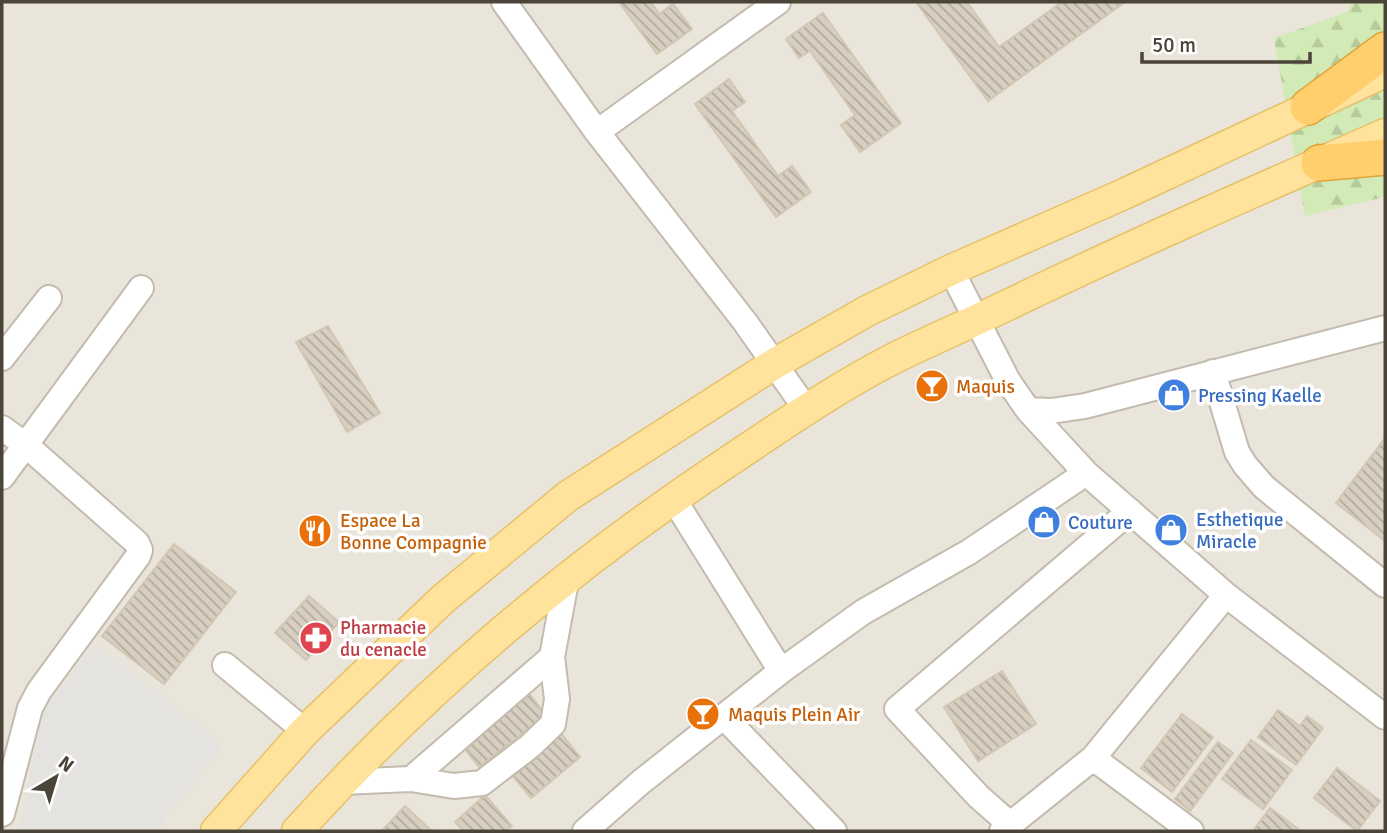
<svg xmlns="http://www.w3.org/2000/svg" width="1387" height="833" viewBox="0 0 1387 833" font-family="Signika,sans-serif">
<defs>
<pattern id="forest-firs" width="22" height="20" patternUnits="userSpaceOnUse" patternTransform="scale(1.75)"><rect width="22" height="20" fill="#d2eab5"/><path d="M5 1l3.5 6h-7zM16 11l3.5 6h-7z" fill="#b6ca9c"/></pattern>
<pattern id="building-back-hatch" width="6" height="6" patternUnits="userSpaceOnUse" patternTransform="scale(1.75)"><rect width="6" height="6" fill="#d8cfc1"/><path d="M-1 5l2 2M0 0l6 6M5-1l2 2" fill="none" stroke="#b1aa9e"/></pattern>
</defs>
<rect width="100%" height="100%" fill="#f6f3ec"/>
<path fill="#eae5da" d="M2 2H1352L1348 12 1275 38 1305 215 1385 197V831H2Z"/>
<path fill="url(#forest-firs)" d="M1352 2H1385V197L1305 216 1274 38 1347 12Z"/>
<path fill="#e5e3e0" d="M95 644 223 744 156 831H19L43 710Z"/>
<path fill="url(#building-back-hatch)" stroke="#d3c7b4" stroke-width="2" d="M619 2H651L659 14 673 4 692 29 657 54Z
M916 2H967L999 47 1062 2H1125L988 101Z
M823 13 901 123 860 152 841 125 855 115 810 51 799 58 786 39Z
M729 79 745 102 732 111 778 176 792 166 811 192 776 217 695 104Z
M328 326 380 413 347 432 296 342Z
M1385 438V541L1336 503Z
M174 544 236 592 164 684 102 636Z
M309 596 339 622 306 660 275 633Z
M1002 671 1036 724 978 761 944 707Z
M528 692 546 715 479 767 461 744Z
M1278 710 1300 726 1307 716 1323 728 1296 765 1258 737Z
M1182 714 1213 737 1172 792 1141 768Z
M561 733 580 757 531 798 511 774Z
M1251 740 1292 770 1263 809 1222 779Z
M1218 742 1233 753 1190 811 1175 799Z
M1337 768 1380 801 1357 831 1314 798Z
M485 795 512 826 505 831H463L455 822Z
M405 806 432 831H382Z
M1270 808 1301 831H1253Z"/>
<g fill="none" stroke-linecap="round" stroke-linejoin="round">
<defs>
<path id="minor" d="M504 2 597 132 745 322 806 409
M597 132 778 2
M951 270 1008 381 1028 410 1051 411 1085 406 1385 328
M2 358 49 298
M1213 372 1237 452 1245 465 1264 487 1385 585
M1028 410 1086 473 1226 595 1385 717
M2 428 27 446 137 543 140 550 138 556 39 691 30 708 2 814
M2 477 141 288
M673 498 781 671
M225 665 305 731
M724 717 834 831
M1093 758 1191 831
M411 779 552 657
M341 782 411 779 454 786 482 783 530 746 553 724 557 699 552 657 567 576
M1011 825 979 797 897 709 1130 511
M585 831 641 782 781 671 863 612 969 552 1086 473
M1002 831 1093 758 1226 595"/>
<path id="major" d="M216 831 305 731 443 599 568 496 774 364 867 311 951 270 1124 194 1385 72
M297 831C427 687 568 568 729 461 780 427 830 392 885 363 919 345 956 330 991 313 1121 250 1253 192 1385 134"/>
<path id="highway" d="M1308 107 1385 50
M1319 163 1385 157"/>
</defs>
<use href="#minor" stroke="#c2bbae" stroke-width="28"/>
<use href="#major" stroke="#e6c16a" stroke-width="33"/>
<use href="#highway" stroke="#e0a43c" stroke-width="38"/>
<use href="#minor" stroke="#fff" stroke-width="24"/>
<use href="#major" stroke="#ffe39c" stroke-width="30"/>
<use href="#highway" stroke="#ffcf6e" stroke-width="35"/>
</g>
<defs>
<symbol id="bar-disc" viewBox="-11 -11 22 22"><circle r="9.5" fill="#e8710a" stroke="#fff"/><path d="M-6-5H6L.8 .8V4.5H3.5V6h-7V4.5H-.8V.8Z" fill="#fff"/></symbol>
<symbol id="shop-disc" viewBox="-11 -11 22 22"><circle r="9.5" fill="#3f7fe0" stroke="#fff"/><path d="M-5-2.5h2.3a2.7 3.5 0 0 1 5.4 0H5L5.5 6h-11ZM-1.5-2.5h3a1.5 2.3 0 0 0-3 0Z" fill="#fff"/></symbol>
<symbol id="restaurant-disc" viewBox="-11 -11 22 22"><circle r="9.5" fill="#e8710a" stroke="#fff"/><path d="M-5-6h1v4h1v-4h1v4h1v-4h1v5L-1.5 .5V6h-2V.5L-5-1ZM5-6V6H3V1.5H1.5Q1.5-4 5-6Z" fill="#fff"/></symbol>
<symbol id="pharmacy-disc" viewBox="-11 -11 22 22"><circle r="9.5" fill="#e0444e" stroke="#fff"/><path d="M-2-6h4v4h4v4h-4v4h-4v-4h-4v-4h4Z" fill="#fff"/></symbol>
</defs>
<g fill-rule="evenodd">
<use href="#bar-disc" x="913" y="367" width="38" height="38"/>
<use href="#shop-disc" x="1155" y="376" width="38" height="38"/>
<use href="#shop-disc" x="1025" y="503" width="38" height="38"/>
<use href="#shop-disc" x="1152" y="511" width="38" height="38"/>
<use href="#restaurant-disc" x="296" y="512" width="38" height="38"/>
<use href="#pharmacy-disc" x="297" y="619" width="38" height="38"/>
<use href="#bar-disc" x="684" y="695" width="38" height="38"/>
</g>
<g text-anchor="middle" stroke-width="7" stroke-linejoin="round" paint-order="stroke">
<g font-size="19" fill="#c56008" stroke="#fff" text-anchor="start">
<text x="956" y="393">Maquis</text>
<text x="340" y="527">Espace La<tspan x="340" dy="22">Bonne Compagnie</tspan></text>
<text x="728" y="721">Maquis Plein Air</text>
</g>
<g font-size="19" fill="#366cbe" stroke="#fff" text-anchor="start">
<text x="1198" y="402">Pressing Kaelle</text>
<text x="1196" y="526">Esthetique<tspan x="1196" dy="22">Miracle</tspan></text>
<text x="1068" y="529">Couture</text>
</g>
<g font-size="19" fill="#be3a42" stroke="#fff" text-anchor="start">
<text x="340" y="634">Pharmacie<tspan x="340" dy="22">du cenacle</tspan></text>
</g>
</g>
<rect width="1387" height="833" fill="none" stroke="#4b4439" stroke-width="7"/>
<g transform="translate(56 777) rotate(38)" stroke="#ffffff" stroke-width="5" paint-order="stroke">
<path d="M0-5L12 26L0 18L-12 26Z" fill="#4b4439"/>
<text y="-10" font-size="19" font-weight="bold" text-anchor="middle" fill="#4b4439">N</text>
</g>
<path d="M1142 52v10h168v-10" fill="none" stroke="#4b4439" stroke-width="3.5"/>
<text x="1152" y="52" font-size="21" fill="#4b4439" stroke="#ffffff" stroke-width="5" paint-order="stroke">50 m</text>
</svg>
